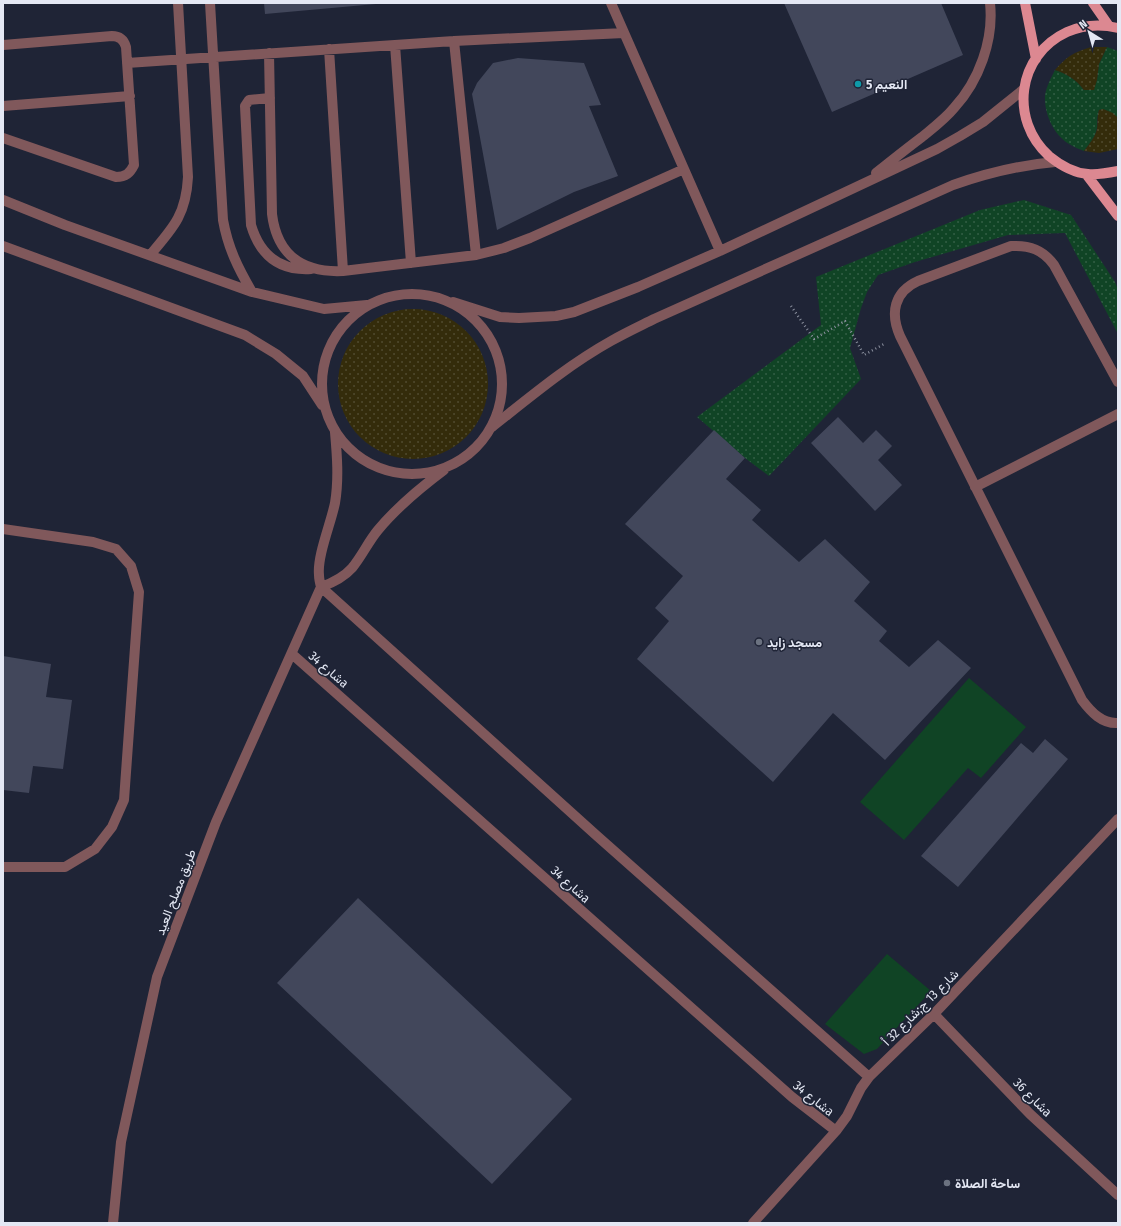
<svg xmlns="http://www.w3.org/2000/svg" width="1121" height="1226" viewBox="0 0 1121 1226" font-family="'Fira Sans Condensed',Vazirmatn,sans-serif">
<defs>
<pattern id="grass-dots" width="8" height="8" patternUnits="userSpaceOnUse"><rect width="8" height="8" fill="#104425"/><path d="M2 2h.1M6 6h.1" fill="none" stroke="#335f45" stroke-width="1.8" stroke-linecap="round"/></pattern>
<pattern id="sand-dots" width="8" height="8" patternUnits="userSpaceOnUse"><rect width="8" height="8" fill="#342c0b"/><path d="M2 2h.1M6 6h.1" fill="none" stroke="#514b2f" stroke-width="1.8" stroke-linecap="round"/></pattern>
</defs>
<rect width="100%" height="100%" fill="#1f2436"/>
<path fill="url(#grass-dots)" d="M1107 47 1118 51V118C1112 113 1106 109 1099 110 1097 116 1097 121 1097 127 1096 137 1089 144 1084 151 1079 149 1074 147 1069 144 1054 135 1044 114 1045 96 1046 87 1051 78 1055 70 1067 74 1076 79 1084 90L1097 80 1099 64Z
M1024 200 1071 215 1115 282 1118 290V334L1065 233 1008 235 915 262 878 275 867 292 861 308 850 348 861 379 769 476 745 458 697 417 821 325 816 277 980 210Z"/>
<path fill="url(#sand-dots)" d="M1091 47H1107L1099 64 1097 80 1094 90H1084C1076 79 1067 74 1055 70 1066 57 1074 52 1091 47Z
M1103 109 1113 113 1118 118V149L1099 153 1084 151C1089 144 1095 138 1097 129 1098 123 1097 117 1099 110Z
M338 384a75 75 0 1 1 150 0a75 75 0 1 1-150 0Z"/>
<path fill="#104425" d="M969 678 1026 727 981 778 968 768 904 840 860 802Z
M887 954 931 991 877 1049 864 1054 825 1024Z"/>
<path fill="#42475b" d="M264 3H376V4L265 14Z
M784 3H941L963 55 832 112Z
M518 58 584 63 601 105 589 106 618 176 574 192 497 230 472 94 477 83 493 63Z
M838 417 863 443 876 430 892 446 878 460 902 485 875 511 811 443Z
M714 430 745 458 726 479 761 510 752 520 799 562 825 539 870 582 854 601 887 631 879 641 909 667 938 640 971 668 885 760 833 713 773 782 637 659 669 621 655 608 683 576 625 524Z
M3 656 51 664 46 697 72 700 63 769 33 766 29 793 3 790Z
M1045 739 1068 759 958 887 921 856 1021 743 1033 753Z
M358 898 572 1099 492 1184 277 983Z"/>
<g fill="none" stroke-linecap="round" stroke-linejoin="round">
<path stroke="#8b909e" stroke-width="2.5" stroke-dasharray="1 3" stroke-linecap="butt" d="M791 306 814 339 845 321 864 355 884 344"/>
<path stroke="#80585b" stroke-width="10" d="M210 3 223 220C228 248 238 268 252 292
M611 3 720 251
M454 41 476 255
M3 45 112 36C120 36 124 40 126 47L134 165C130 173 126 177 116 177L3 138
M395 45 411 263
M329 49 343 271
M269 53 272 214C277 255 303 273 343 271L476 255 504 248 530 238 684 169
M127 63 454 41 624 33
M270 98 249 100 245 106 251 225C260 255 279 271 311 269
M3 106 130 96
M876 173C891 161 906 149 922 137 933 128 945 119 954 108 979 81 994 40 990 3
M3 200 65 225 252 292 324 309 367 305
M3 246 245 335 276 354 303 376 322 405
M150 255C173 228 186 215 188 177L178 3
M322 384a90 90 0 1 1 180 0a90 90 0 1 1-180 0Z
M453 302 500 317 519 318 556 316 574 312 638 287 720 251 937 149 960 136 983 122 1024 89
M1118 382 1054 265C1043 250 1030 245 1011 246L918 281C894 292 890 313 900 336L1082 700C1091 712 1102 724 1118 723
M492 427C530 397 568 365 611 341 625 333 640 326 654 319L953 185C987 173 1020 165 1055 162
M975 487 1118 414
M3 529 93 542 116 549 131 566 139 592 124 800 112 827 95 849 65 867H3
M321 587 596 835 869 1077
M321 587C332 583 344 577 352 568 362 556 368 542 378 530 397 507 420 488 444 470
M292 654 792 1097 836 1131
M934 1014 1030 1114 1118 1195
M113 1223 121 1142 157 977 216 822 321 587C320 583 319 579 319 575 317 556 331 523 335 503 339 479 337 455 335 432
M753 1223 836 1131 847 1116 861 1088 869 1077 934 1014 1118 819"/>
<path stroke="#dc8891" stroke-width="10" d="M1025 3 1036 59
M1093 3 1109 26
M1118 28C1101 24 1083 25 1067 32 1017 55 1009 120 1049 156 1060 165 1074 173 1088 174 1098 175 1108 173 1118 171
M1086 174 1118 216"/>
</g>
<circle fill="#0f9aa8" stroke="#1f2436" stroke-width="1.5" cx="858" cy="84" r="4"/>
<g fill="#6b7280" stroke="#1f2436" stroke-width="1.5">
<circle cx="759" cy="642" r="4"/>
<circle cx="947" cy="1183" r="4"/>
</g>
<g text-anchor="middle" stroke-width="3" stroke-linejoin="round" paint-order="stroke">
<g font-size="13" font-weight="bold" fill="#e4e8f4" stroke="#1f2436" text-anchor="start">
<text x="866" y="89">النعيم 5</text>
<text x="767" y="647">مسجد زايد</text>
<text x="955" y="1188">ساحة الصلاة</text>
</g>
<g font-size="13" fill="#e4e8f4" stroke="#1f2436">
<text transform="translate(329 669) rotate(41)" y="5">شارع 34a</text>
<text transform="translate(571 884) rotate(42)" y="5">شارع 34a</text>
<text transform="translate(175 892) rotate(-69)" y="5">طريق مصلح العيد</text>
<text transform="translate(920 1007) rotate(-45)" y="5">شارع 13 ج;شارع 32 أ</text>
<text transform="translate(1033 1097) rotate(45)" y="5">شارع 36a</text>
<text transform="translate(814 1098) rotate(39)" y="5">شارع 34a</text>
</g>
</g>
<rect width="1121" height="1226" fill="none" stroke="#e4e8f4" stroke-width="8"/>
<g transform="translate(1089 32) rotate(323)" stroke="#1f2436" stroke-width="3" paint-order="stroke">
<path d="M0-3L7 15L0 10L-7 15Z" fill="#e4e8f4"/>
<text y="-6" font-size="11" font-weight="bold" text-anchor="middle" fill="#e4e8f4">N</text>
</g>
</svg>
